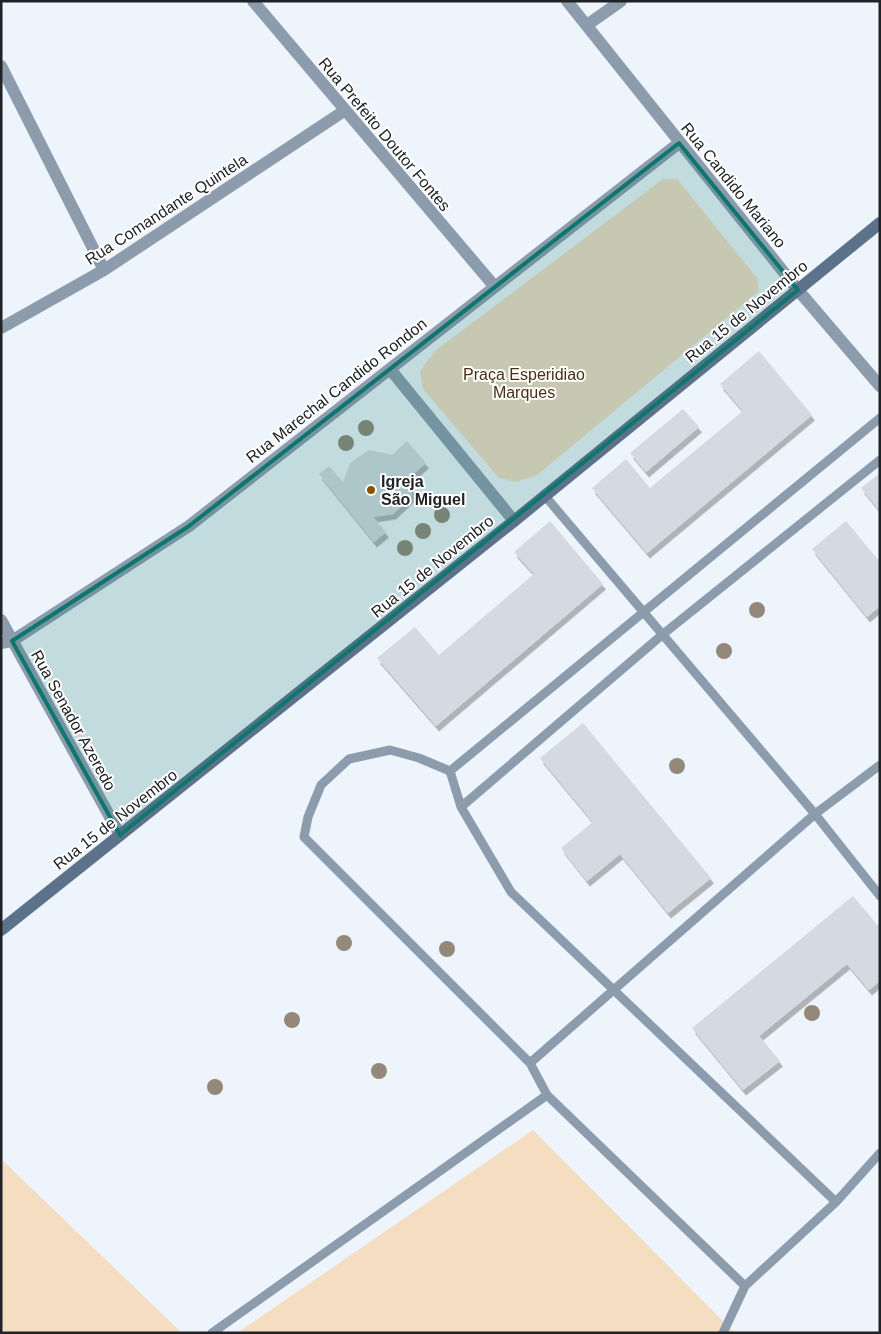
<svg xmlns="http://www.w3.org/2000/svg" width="881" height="1334" viewBox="0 0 881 1334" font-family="Helvetica,sans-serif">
<defs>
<filter id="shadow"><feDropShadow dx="3" dy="5.5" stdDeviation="0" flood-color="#0004"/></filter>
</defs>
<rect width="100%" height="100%" fill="#eef4fb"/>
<path fill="#f5ddc2" d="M663 179H677L757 278 759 291 537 475 516 482 499 478 423 389 420 371 435 351Z
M533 1130 735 1333H242L240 1331Z
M1 1159 182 1333H1Z"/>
<path fill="#d4dae1" filter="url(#shadow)" d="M759 351 812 415 647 553 592 488 626 459 650 488 743 411 720 384Z
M683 409 699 427 646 472 630 453Z
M407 441 426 463 412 475 411 497 393 514 373 517 386 532 374 542 319 474 329 466 343 482 350 463 369 450 392 455Z
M880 473V511L861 488Z
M550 521 603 584 436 726 377 658 415 627 439 655 534 574 514 552Z
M846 521 880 562V606L867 617 812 549Z
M583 723 711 878 668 913 620 854 587 881 561 848 593 822 540 758Z
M853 896 880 928V981L869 990 847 964 759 1036 780 1061 743 1090 692 1028Z"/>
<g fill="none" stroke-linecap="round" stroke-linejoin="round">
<path stroke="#8d9cad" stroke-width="9" d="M545 496 815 814 880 896
M450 771 880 418
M461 807 662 635 880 460
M530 1063 815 814 880 765
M745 1286 547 1095 530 1063 304 837 308 817 321 785 349 759 390 750 419 758 450 771 461 807 511 892 836 1202
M212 1333 547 1095
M723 1333 745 1286 836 1202 880 1153"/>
<path stroke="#8d9cad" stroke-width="12" d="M253 1 495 287
M567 1 798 290 880 386
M587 25 621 1
M1 66 104 270
M1 328 104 270 344 111
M390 369 514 521
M1 620 120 835
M1 643 12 641 189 526 679 143"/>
<path stroke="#5c728a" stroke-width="12" d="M1 930 514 521 880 223"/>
</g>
<g fill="#938879">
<circle cx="366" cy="428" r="8"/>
<circle cx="346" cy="443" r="8"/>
<circle cx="442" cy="515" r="8"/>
<circle cx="423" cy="531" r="8"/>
<circle cx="405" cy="548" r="8"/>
<circle cx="757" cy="610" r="8"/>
<circle cx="724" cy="651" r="8"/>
<circle cx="677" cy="766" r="8"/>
<circle cx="344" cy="943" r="8"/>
<circle cx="447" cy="949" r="8"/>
<circle cx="812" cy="1013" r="8"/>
<circle cx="292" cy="1020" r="8"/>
<circle cx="379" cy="1071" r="8"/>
<circle cx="215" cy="1087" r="8"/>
</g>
<path fill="#0f766e" fill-opacity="0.2" stroke="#0f766e" stroke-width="4" stroke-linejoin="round" d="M679 143 798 290 120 835 12 641 189 526Z"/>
<circle fill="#895600" stroke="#fff" stroke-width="2" cx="371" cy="490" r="5"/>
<g text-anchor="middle" stroke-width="4" stroke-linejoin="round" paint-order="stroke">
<g font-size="16" fill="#202225" stroke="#fff">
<text transform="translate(385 134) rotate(50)" y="6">Rua Prefeito Doutor Fontes</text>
<text transform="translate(734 185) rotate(51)" y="6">Rua Candido Mariano</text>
<text transform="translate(166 209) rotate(-33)" y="6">Rua Comandante Quintela</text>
<text transform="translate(746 311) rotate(-39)" y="6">Rua 15 de Novembro</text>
<text transform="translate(336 390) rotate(-38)" y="6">Rua Marechal Candido Rondon</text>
<text transform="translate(432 566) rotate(-39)" y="6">Rua 15 de Novembro</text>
<text transform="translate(74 720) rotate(61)" y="6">Rua Senador Azeredo</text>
<text transform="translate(115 819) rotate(-38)" y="6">Rua 15 de Novembro</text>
</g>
<g font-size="16" fill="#49300f" stroke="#fff">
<text x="524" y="380">Praça Esperidiao<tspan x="524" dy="18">Marques</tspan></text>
</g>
<g font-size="16" font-weight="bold" fill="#202225" stroke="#fff" text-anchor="start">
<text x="381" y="487">Igreja<tspan x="381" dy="18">São Miguel</tspan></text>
</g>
</g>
<rect width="881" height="1334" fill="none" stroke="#202225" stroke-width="5"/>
</svg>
